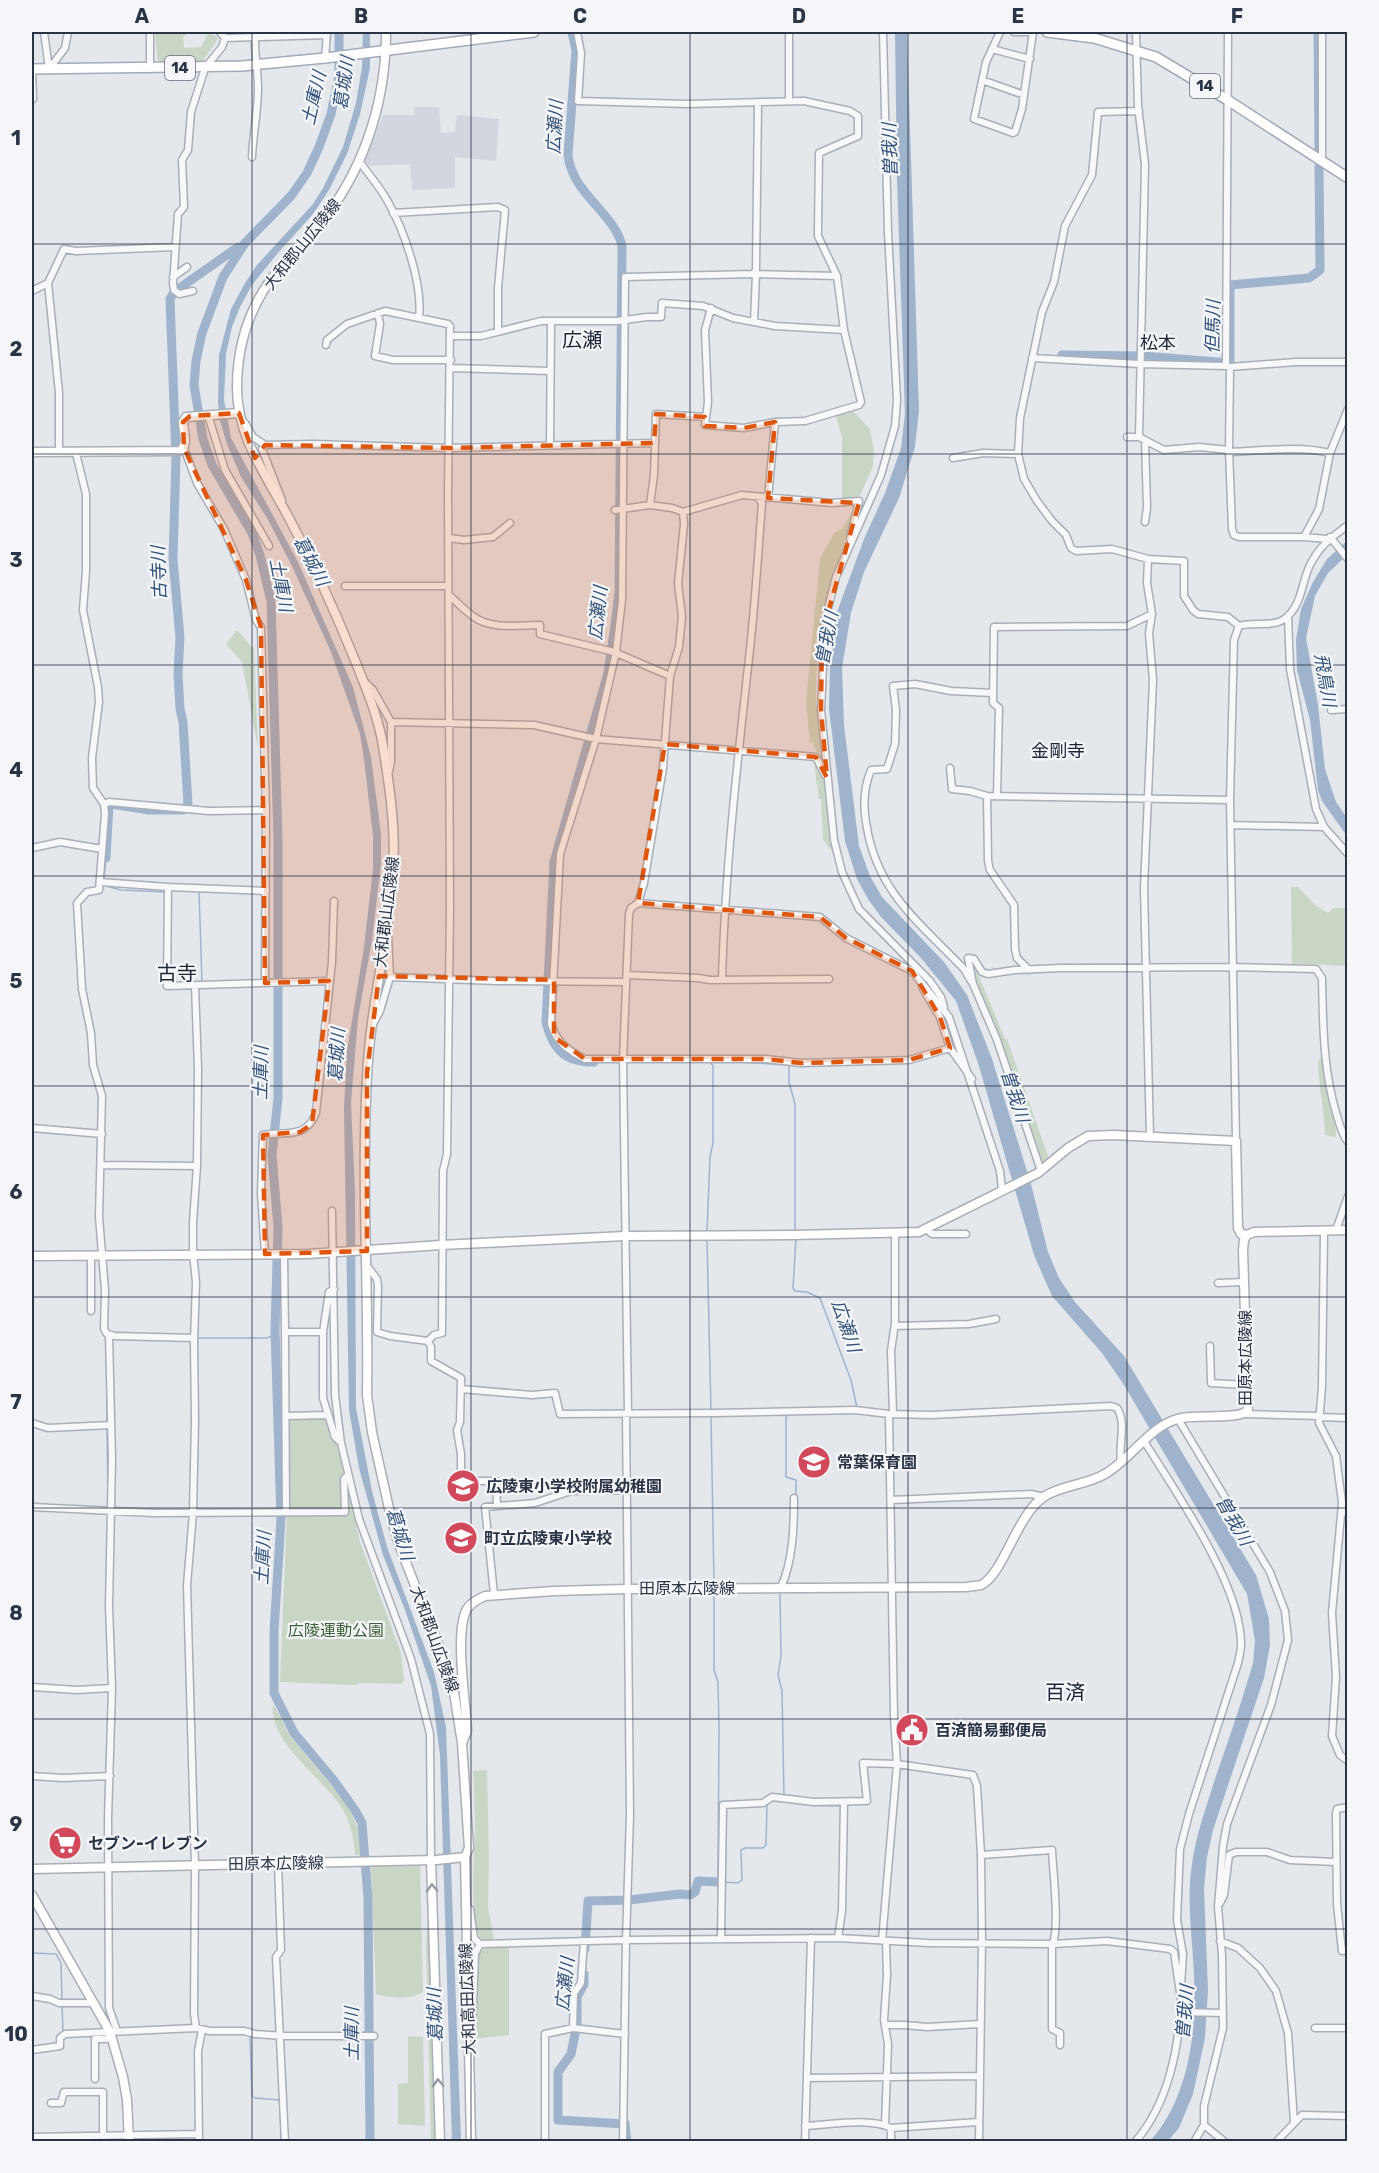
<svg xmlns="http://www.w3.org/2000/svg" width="1379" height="2173" viewBox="0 0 1379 2173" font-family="Rubik,'Noto Sans JP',sans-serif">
<rect width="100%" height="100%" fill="#e4e7ec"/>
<path fill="#d2d6de" d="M414 107H439L441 133 455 132 457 115 499 119 496 161 455 157V188L412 190 410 164 369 166 365 160 383 115H414Z"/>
<path fill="#c9d6c5" d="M155 32H190L183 37 184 48 201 47 208 33 216 36 218 39 202 62 158 64Z
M851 409 870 429 874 450 873 466 860 496 842 499V437L835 413Z
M857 504 853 521 844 542 846 545C826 599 816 639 816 697 816 716 823 745 820 761L812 741 810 744 806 702 820 559 834 533 842 529Z
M237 630 254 649 258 748 242 662 226 644Z
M813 757 820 768 824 779 833 853 823 839 821 799H819Z
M1291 887H1298L1315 905 1328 913 1334 908H1347V966C1329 966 1311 963 1292 964Z
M971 967H975L1005 1039H1007L1049 1159 1043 1163 1038 1159 1006 1055 975 981Z
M1321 1057 1335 1120 1336 1137 1325 1135C1324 1110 1319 1087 1318 1062Z
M329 1412 360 1542 401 1653 404 1681 401 1684 360 1683 354 1685 280 1682 287 1511 282 1415Z
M273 1704 290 1736 348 1805 358 1829 361 1855H355C354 1840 351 1824 343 1810 326 1780 267 1742 273 1704Z
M487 1770 489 1859 488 1907 494 1940C489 1940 484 1942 481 1938 469 1926 474 1850 475 1832 475 1811 474 1791 473 1771Z
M420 1865 423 1992C410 2000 391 1998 376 1994L371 1866Z
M430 1890 437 2142 431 2141 426 1945Z
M509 1945V2035L473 2039 478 1955C485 1944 497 1946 509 1945Z
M408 2036 423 2037 425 2126 398 2124V2084L408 2083Z"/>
<path fill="#9fb4cc" d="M363 32H370V68L360 114 347 154 329 190 313 214 277 254 252 285 240 307 232 327 226 354 224 400 231 438 297 560 353 687 371 757 381 834V864L372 940 358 1018 351 1103 355 1192 356 1408 372 1491 387 1547 434 1672 446 1727 461 2141H452L440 1755 431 1686 405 1610 383 1555 359 1468 349 1410 344 1108 347 1051 364 947 373 869V836L364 759 360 734 331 652 291 564 267 518 241 477 227 444 220 421 218 402 219 355 231 309 245 283 257 265 313 204 323 188 343 147 356 103 362 67Z
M895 32H907L919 411 915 447 899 498 864 572 851 613 842 668 844 725 859 846 870 876 882 897 944 962 967 995 992 1059 1031 1184 1048 1252 1059 1278 1075 1302 1124 1356 1256 1575 1269 1619 1270 1645 1264 1678 1213 1830 1207 1857 1204 1889 1208 1990 1205 2038 1193 2094 1179 2128 1168 2141H1150C1188 2100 1197 2032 1194 1978 1193 1940 1186 1902 1192 1864 1196 1834 1207 1805 1216 1776 1229 1739 1242 1701 1253 1663L1255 1641 1247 1594 1124 1385 1102 1353 1052 1296 1034 1255 978 1063 956 1001 921 958 881 917 868 899 857 879 845 841 829 709 830 667 837 612 864 539 885 493 901 448 905 414 897 180Z
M1347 541V555L1328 573 1315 596 1306 638 1318 705 1325 769 1336 802 1347 818V836L1322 801 1318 790 1310 720 1297 670 1296 640 1301 609 1313 582 1327 559Z"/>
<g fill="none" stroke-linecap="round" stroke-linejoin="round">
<path stroke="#9fb4cc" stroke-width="1.5" d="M104 878 106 858
M106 886 121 890 166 892
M199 891 202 982
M738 1062 789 1065V1082L795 1104V1231
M707 1231 710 1157 713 1143V1066L711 1063
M796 1238 793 1288 795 1291 807 1292 820 1298 851 1380 857 1408
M707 1239 711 1411
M198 1338H267L272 1336 275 1330
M107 1343V1424
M788 1414 786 1417V1477L796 1480V1497
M711 1416 714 1583
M107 1429 108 1508
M714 1593V1670L718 1682 719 1729 718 1882
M780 1593 781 1656 778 1675 782 1691 784 1795
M106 1604 108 1513
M106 1775 109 1696
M771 1801H782L783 1799
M723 1882 738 1883 742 1880 741 1850 745 1848H763L766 1845 767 1803
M32 1953 56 1954 61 1963 62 2000
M106 1974V2014L111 2022
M62 2004 63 2032
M174 2032 184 2031
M250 2036 252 2096 255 2098 280 2100 281 2142"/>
<path stroke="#9fb4cc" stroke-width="9" d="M339 32V76L331 114 319 147 307 173 291 196 245 243 223 277 202 333 196 361 194 385 203 439 212 465 252 533 260 555 271 601 278 839V1098L272 1155 278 1227 275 1330 281 1519 274 1632V1693L294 1733 335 1782 355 1810 362 1823 368 1898 370 2142
M572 32 576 50 568 155C572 194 614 212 622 246L619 591 616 618 608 673 554 862 546 1022C553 1050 565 1062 594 1062
M1318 32 1319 152
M1062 355 1143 356 1230 363V285L1309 278 1320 270 1319 167
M106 858 109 805 111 804 149 810H183L188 804 183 722 180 709 178 674 180 638 173 559 176 458 170 299 174 292 238 247
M585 1949 588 1901 629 1900 680 1894 690 1895 695 1892 698 1881 718 1882
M584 1974V1984L577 1997V2024L571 2054 558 2072V2120L625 2124 627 2142"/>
<defs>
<path id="street" d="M44 32 49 69
M150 32V69
M220 32 225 38 327 35
M577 32 581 53 578 101 688 104 804 101 850 111 858 116V136L819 153 818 230V236L837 276 844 330 861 402 859 405 805 421 775 422 768 498
M883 32 888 232 897 400 895 426 881 475 836 577 827 612 822 634 824 646 821 710 834 840 842 872 859 909 930 981 941 997 944 1007
M1000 32 986 62 974 119 1013 133 1015 132 1022 109 1033 32
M1014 32H1032
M1136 32 1138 106 1145 164 1139 437
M1228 32 1226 366 1230 367 1229 450 1232 529 1234 535 1239 537H1304L1327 539
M1322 32V162
M992 49 1030 59
M325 58 327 32
M49 69 65 48 68 32
M982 80 1024 95
M32 99H33L32 69
M789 101V32
M1139 111 1098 112 1092 175 1065 226 1054 282 1042 312 1020 418 1018 454 1024 479 1037 501 1052 521 1066 535 1071 548 1076 551 1112 549 1148 559 1184 561V596L1193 610 1198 614 1228 617 1239 626
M252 157C253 134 258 111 258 89 258 70 254 51 255 32
M360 162C369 175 379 186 387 200 404 230 423 283 419 318
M393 213 498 207 505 210 498 288V332
M753 274 756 270 758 102
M837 276 753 274 625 277 622 600 616 652 596 739 560 854 551 1024C556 1042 569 1051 585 1059H766L801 1063 909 1060 950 1048 972 1079
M173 277 187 267
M48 283 59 393V452
M32 291 48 283 64 249 76 251 175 247
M193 291 179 294 174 290 173 284 178 214 184 207 182 160 188 150 191 112 205 68 222 47 225 38
M711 308 705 330 708 402 705 425 744 428 775 422
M378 313 380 324 375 356 393 360H451
M754 322 756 274
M451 336H481L541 321H617L647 317H661L662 303 703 306 733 318 775 326 844 330
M326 345 327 340 347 324 385 311 448 324 450 326 448 493 450 907 447 1154 443 1171 442 1333 434 1335 428 1341
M1032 358 1140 364 1226 366
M1230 367 1296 362H1348
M451 368 550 371
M208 415 225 470 269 546
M245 423 253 437 265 445 313 444 449 448 654 443
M1127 437H1139L1164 450 1199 447 1229 450
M1145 440 1147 508 1145 522
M265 445 262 449 282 500
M550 445 551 321
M184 448 197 483 224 529 246 580 256 620 261 627 266 810 265 983
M1230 452C1262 451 1298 445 1330 453
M76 453 86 494V571L83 610 98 687 99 702 92 758 93 788 104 804 105 814 99 890 87 892 77 903 82 989 91 1033 93 1065 102 1096 99 1217 105 1290 104 1329 107 1334 115 1336 194 1338
M953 458 983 453 1018 454
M650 505 654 475 656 414 705 417
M615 510 650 505 672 508 683 512 742 495 832 503 859 501 850 539
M1304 537 1319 509 1330 453 1348 409
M1330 537 1348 559
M449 538 464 540 493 537 510 523
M1148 559 1147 583 1152 614 1149 633 1153 680 1144 888 1150 1137
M345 586H448
M449 595C457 602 465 611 474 617 492 630 520 625 540 625V634L614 652 670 676
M1288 616 1290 669 1316 809 1324 827 1348 854
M364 681 373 690 391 722 534 725 596 739 816 757 825 775
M1331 710 1348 709
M950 768 952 789 970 791 987 796 1230 800
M389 771 391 762V722
M987 796 988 861 990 870 1014 905 1015 949 1017 958 1029 970
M997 796 999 708 993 703 994 627 1127 626 1152 614
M104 804 109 802 209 811 266 810
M1231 825 1324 827
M32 848 60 842 102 849
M100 882 168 887 167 986 329 981
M168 887 266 891
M638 903 820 917 846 938 912 971 949 1017 1000 1171 1002 1190
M388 935 390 977
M627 975 698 978 710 980 829 979
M722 980C725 872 737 765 749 658 755 606 758 555 762 503L758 497
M971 981 964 969C921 924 878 893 867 828 863 809 863 789 871 770L887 769 895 744 896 710 893 686 915 684 951 691 993 693
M195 986 198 1069 197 1166 193 1222V1254L196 1282 194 1342 195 1421 193 1513 187 1585 195 1866 194 2014 196 2028
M922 987 940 1017 950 1048
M374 1022 380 1011 390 977 497 981 626 982
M32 1128 102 1134
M1236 1141 1230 800 1234 640 1239 626C1254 621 1275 629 1288 616 1302 603 1302 581 1310 565 1320 545 1331 538 1348 525
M102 1165 197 1166
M1041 1171 997 1040 973 984 968 958 974 959 982 972 988 974 1015 970 1060 968 1232 967 1316 969 1322 978C1323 1025 1323 1071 1337 1116 1340 1125 1342 1135 1348 1142
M332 1211 335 1395 341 1443 359 1519 411 1659 430 1734 431 1860
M926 1229 932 1234H966
M1336 1230 1348 1196
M1324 1232 1322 1387 1319 1423 1336 1456 1342 1502 1348 1516
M265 1254 261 1193 263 1135C287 1131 306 1139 316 1113L332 962 334 901
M284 1254 285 1332H323
M367 1266 377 1279 378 1286 377 1332 390 1336 428 1341
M1218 1283 1244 1282
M334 1289 329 1292 323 1332V1398L335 1437 341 1443
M91 1311V1255
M895 1326 969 1324 996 1319
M285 1332 286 1512
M109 1335 112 1459 109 1606 112 1688 108 1819 109 2008 117 2031
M428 1341 431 1347V1361L461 1378 460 1422 457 1430 461 1454V1481H496L497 1505
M1210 1346 1211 1383 1247 1385
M461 1389 532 1395 555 1393 560 1414 715 1413 855 1410 889 1414 931 1415 1111 1406 1117 1408C1127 1423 1118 1445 1121 1463
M628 1413 623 1059 629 914 631 908 638 903 644 883 663 768 670 676 679 647 682 616 678 584 684 524 683 512
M893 1413 891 1351 895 1323V1233
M626 1414 630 1815 626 1940 838 1938 928 1943 1053 1944 1107 1941 1170 1949 1174 1952 1181 1999
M1244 1414 1319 1416
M286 1416 328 1415
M1319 1417 1348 1418
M1178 1419 1270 1572 1285 1611 1288 1640 1271 1705 1227 1824 1223 1846 1218 1907 1222 1955 1223 2028 1204 2106V2125L1194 2142
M32 1423 48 1428 111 1425
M1144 1441C1175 1491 1242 1586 1241 1645 1241 1651 1239 1657 1238 1663L1189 1814 1180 1849 1177 1920 1183 1954 1181 1985
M891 1500 1031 1494 1044 1497
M1342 1504 1332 1613 1336 1677 1332 1736 1340 1755 1348 1761
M32 1507 154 1513 345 1512 344 1479 348 1474
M781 1587C793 1561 794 1527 794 1498
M494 1594 485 1507 535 1503 571 1491 626 1490
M32 1687 77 1690 112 1688
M32 1776 63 1778 110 1776
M1348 1807 1337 1809 1336 1813 1337 1904 1342 1951 1348 1950
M981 1855 1052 1850C1053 1872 1060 1929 1052 1946V2029L1060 2033V2045
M278 1863 281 1950 276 1957 285 2142
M1220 1903 1224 1895 1229 1855 1236 1852H1267L1290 1860 1336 1862
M470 1909 474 1938 480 1944 626 1940 623 2142
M721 1938 723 1805 763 1803 772 1797 814 1802 867 1801 863 1763 897 1764 973 1775 977 1786 981 1855 982 1943 979 2142
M838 1938 842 1911 844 1802
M882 1941 897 1764 894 1717 889 1414
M1220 1941 1238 1948 1260 1968 1276 1991 1288 2033 1294 2122
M32 1996 50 1999 59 2003H94
M1181 2012 1222 2013
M885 2025H905L927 2027 980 2024
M573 2028 574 1993 581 1983 584 1941
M1315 2028H1348
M472 2032 475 1954 480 1944
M32 2050 60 2046V2038L65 2034 196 2028 210 2031H244L255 2034 284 2036H374
M807 2078 979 2076
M95 2079V2039H107L110 2033
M51 2103H61L64 2092H103V2136
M885 2125 888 2044 884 2020 887 1975 886 1942
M1204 2125 1225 2142
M805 2126C828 2125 870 2117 891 2128L978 2122
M32 2137 199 2134
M199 2142 198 2051 202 2030
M545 2142V2034L573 2028 625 2034
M805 2142 811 1938
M891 2142V2128
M1135 2142C1169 2103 1180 2045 1181 1995
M1276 2142 1302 2115 1348 2116"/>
<path id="secondary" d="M32 452 180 451C189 444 183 432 183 422L186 417 239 413
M1247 1235 1254 1232 1348 1230
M32 1256 308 1254 441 1245 625 1236 793 1235 919 1232 1038 1173 1068 1148 1088 1136 1113 1135 1236 1141 1238 1228 1241 1234 1247 1235
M462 1743 467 1731C466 1703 454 1631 467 1609 471 1603 478 1599 485 1596L554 1591 627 1589 967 1587C971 1586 977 1586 981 1585 1004 1574 1017 1513 1045 1496 1063 1485 1086 1485 1105 1474 1131 1459 1148 1428 1177 1419 1195 1413 1239 1421 1248 1410L1243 1250 1244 1240 1247 1235
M465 1857 471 2142
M431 1860 440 2142
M32 1869 436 1860 465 1857 469 1848 462 1743 452 1680 398 1542 390 1513 372 1432 367 1395C369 1289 361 1183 367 1077 370 1007 389 939 393 869 396 827 389 782 382 740 376 711 365 685 354 658 335 611 314 565 290 520 268 477 237 439 237 388 237 343 251 302 280 268 296 250 314 234 328 214 367 161 386 97 386 32
M32 1895 110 2032 123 2077 127 2100 129 2142"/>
<path id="primary" d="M1047 32 1094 38 1156 57 1226 99 1348 178
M32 69 242 66 325 58 534 32"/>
</defs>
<use href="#street" stroke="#a9aeb7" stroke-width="9"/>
<use href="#secondary" stroke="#a9aeb7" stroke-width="11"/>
<use href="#primary" stroke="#a3abb8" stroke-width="12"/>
<use href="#street" stroke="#f7f8fa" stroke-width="6"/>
<use href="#secondary" stroke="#fff" stroke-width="8"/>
<use href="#primary" stroke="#fff" stroke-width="9"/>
</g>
<defs><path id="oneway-chevron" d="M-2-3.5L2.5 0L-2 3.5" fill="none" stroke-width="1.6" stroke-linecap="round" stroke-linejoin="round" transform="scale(1.5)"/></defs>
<g stroke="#959aa2">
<use href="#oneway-chevron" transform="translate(432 1888) rotate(-92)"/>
<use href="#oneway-chevron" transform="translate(438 2083) rotate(-92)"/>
</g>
<path fill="#df570f" fill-opacity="0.2" stroke="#df570f" stroke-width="4.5" stroke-dasharray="12 8" stroke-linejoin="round" d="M239 413 255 458 265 445 449 448 654 443 656 414 705 417V426L744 428 775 422 768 498 859 503 822 634 821 710 827 778 816 757 665 744 638 903 820 917 846 938 912 971 940 1017 950 1048 909 1060 801 1063 766 1059H585L554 1037V980L379 976 367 1073V1251L265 1254 263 1135 300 1132 312 1124 329 981 265 983 261 627 246 580 184 448 183 422 190 416Z"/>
<path fill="none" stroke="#2b3445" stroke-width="1.5" stroke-opacity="0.55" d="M252 32V2142M471 32V2142M690 32V2142M908 32V2142M1127 32V2142M32 244H1348M32 454H1348M32 665H1348M32 876H1348M32 1086H1348M32 1297H1348M32 1508H1348M32 1719H1348M32 1929H1348"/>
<defs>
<symbol id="school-disc" viewBox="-11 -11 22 22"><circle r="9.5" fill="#d1495b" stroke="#f4f6f9"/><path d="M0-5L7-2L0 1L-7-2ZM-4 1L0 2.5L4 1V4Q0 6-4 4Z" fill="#fff"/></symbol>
<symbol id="civic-disc" viewBox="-11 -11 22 22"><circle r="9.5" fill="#d1495b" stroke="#f4f6f9"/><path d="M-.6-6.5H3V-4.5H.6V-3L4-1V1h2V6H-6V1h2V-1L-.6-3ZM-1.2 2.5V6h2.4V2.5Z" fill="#fff"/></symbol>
<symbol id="supermarket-disc" viewBox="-11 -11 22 22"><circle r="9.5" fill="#d1495b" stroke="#f4f6f9"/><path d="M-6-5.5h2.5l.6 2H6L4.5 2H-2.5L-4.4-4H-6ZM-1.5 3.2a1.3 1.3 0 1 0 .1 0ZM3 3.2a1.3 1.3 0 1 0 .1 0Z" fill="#fff"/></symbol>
</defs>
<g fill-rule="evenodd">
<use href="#school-disc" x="795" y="1443" width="38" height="38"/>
<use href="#school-disc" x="444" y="1467" width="38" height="38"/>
<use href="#school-disc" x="442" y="1519" width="38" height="38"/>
<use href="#civic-disc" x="893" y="1711" width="38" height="38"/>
<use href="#supermarket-disc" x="46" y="1824" width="38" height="38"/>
</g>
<g text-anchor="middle" stroke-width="4.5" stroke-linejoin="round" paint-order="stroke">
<g fill="#f4f6f9" stroke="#676e7b" stroke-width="1.5">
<rect x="165" y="56" width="30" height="24" rx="4.5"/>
<rect x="1190" y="74" width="30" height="24" rx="4.5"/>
</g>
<g font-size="15" font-weight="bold" fill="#2b3445">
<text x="180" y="73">14</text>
<text x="1205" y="91">14</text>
</g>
<g font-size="16" fill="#2b3445" stroke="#f4f6f9">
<text transform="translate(302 244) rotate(-51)" y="6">大和郡山広陵線</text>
<text transform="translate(386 912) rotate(-83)" y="6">大和郡山広陵線</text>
<text transform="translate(1245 1358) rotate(-90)" y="6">田原本広陵線</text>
<text x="687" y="1594">田原本広陵線</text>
<text transform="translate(435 1639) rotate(70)" y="6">大和郡山広陵線</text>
<text transform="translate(276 1863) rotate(-1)" y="6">田原本広陵線</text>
<text transform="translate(467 1999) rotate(-92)" y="6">大和高田広陵線</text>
</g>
<g font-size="16" font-weight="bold" fill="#2b3445" stroke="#f4f6f9" text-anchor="start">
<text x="837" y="1468">常葉保育園</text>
<text x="486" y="1492">広陵東小学校附属幼稚園</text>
<text x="484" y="1544">町立広陵東小学校</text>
<text x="935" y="1736">百済簡易郵便局</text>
<text x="88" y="1849">セブン-イレブン</text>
</g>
<g font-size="16" fill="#3f6138" stroke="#f4f6f9">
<text x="336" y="1636">広陵運動公園</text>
</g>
<g font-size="18" font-style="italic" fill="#34527a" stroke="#f4f6f9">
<text transform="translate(344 83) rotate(-82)" y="6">葛城川</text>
<text transform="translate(314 98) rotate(-77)" y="6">土庫川</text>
<text transform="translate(555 127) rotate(-87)" y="6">広瀬川</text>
<text transform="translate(890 150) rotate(-92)" y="6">曽我川</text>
<text transform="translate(1213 327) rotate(-89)" y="6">但馬川</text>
<text transform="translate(311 561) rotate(62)" y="6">葛城川</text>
<text transform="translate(159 573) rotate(-92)" y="6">古寺川</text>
<text transform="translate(281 585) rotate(79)" y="6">土庫川</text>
<text transform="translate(598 613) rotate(-84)" y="6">広瀬川</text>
<text transform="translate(827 638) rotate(-79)" y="6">曽我川</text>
<text transform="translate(1325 680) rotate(80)" y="6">飛鳥川</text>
<text transform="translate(337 1055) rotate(-87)" y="6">葛城川</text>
<text transform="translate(261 1073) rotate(-89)" y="6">土庫川</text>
<text transform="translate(1015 1096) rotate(72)" y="6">曽我川</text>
<text transform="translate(846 1326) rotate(71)" y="6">広瀬川</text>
<text transform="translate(1234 1521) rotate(60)" y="6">曽我川</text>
<text transform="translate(400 1534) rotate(73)" y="6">葛城川</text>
<text transform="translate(263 1558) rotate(-87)" y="6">土庫川</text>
<text transform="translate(565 1984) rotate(-84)" y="6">広瀬川</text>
<text transform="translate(1185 2012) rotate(-85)" y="6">曽我川</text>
<text transform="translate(435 2015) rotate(-92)" y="6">葛城川</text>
<text transform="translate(352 2034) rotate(-90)" y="6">土庫川</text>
</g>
<g font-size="18" fill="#1d2536" stroke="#f4f6f9">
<text x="1158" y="349">松本</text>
<text x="1058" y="757">金剛寺</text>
</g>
<g font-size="20" fill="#1d2536" stroke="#f4f6f9">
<text x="582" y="347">広瀬</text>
<text x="177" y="980">古寺</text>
<text x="1065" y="1699">百済</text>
</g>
</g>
<rect width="1379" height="2173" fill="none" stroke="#f4f6f9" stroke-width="66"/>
<rect x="33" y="33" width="1313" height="2107" fill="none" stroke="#2b3445" stroke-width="2"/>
<g font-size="20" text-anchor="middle" font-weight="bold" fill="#2b3445">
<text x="142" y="23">A</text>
<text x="361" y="23">B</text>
<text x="580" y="23">C</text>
<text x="799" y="23">D</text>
<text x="1018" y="23">E</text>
<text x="1237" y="23">F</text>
<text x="16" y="145">1</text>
<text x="16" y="356">2</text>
<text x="16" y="567">3</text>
<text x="16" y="777">4</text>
<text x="16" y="988">5</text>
<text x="16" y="1199">6</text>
<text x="16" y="1409">7</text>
<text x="16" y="1620">8</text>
<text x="16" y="1831">9</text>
<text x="16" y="2041">10</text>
</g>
</svg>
